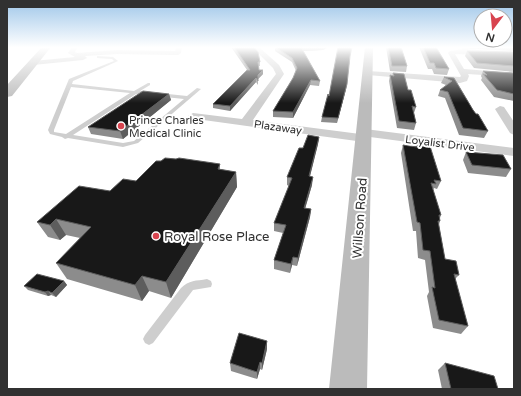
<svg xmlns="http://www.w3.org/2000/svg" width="521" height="396" viewBox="0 0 521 396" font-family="'Varela Round',sans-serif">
<rect width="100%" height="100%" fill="#fff"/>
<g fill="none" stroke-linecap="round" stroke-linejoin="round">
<path fill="#cecece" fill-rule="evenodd" d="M97 56 113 57 118 61 73 81 72 84 134 91 148 83H150V85L140 91 187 96 197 88 201 89 138 143 123 147 68 138 65 139 62 137 50 134 48 130 69 79 114 61 112 59 97 58ZM71 87 130 93 66 134 54 132V130ZM136 94 184 99 134 141 123 143 73 135Z
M207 279 211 281 212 284 211 287 193 290 153 343 149 345 145 343 143 339 145 335 181 288C189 280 196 281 207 279Z"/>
<path fill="#cecece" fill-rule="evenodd" d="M72 47H78L75 52 77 53 117 50 175 51 176 47H182L181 53 178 55 117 54 85 56 87 58 83 60 33 65 29 63 33 61 75 57 68 53Z
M252 47H259L279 65 284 74 253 120 360 134 361 130 365 129 514 148V156L370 137 368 141 364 142 189 118 188 116 193 113 242 119 276 74 273 68Z
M463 49 514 52V56L455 54 464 69 514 73V77L468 74 469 76 467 81 460 83 368 75 364 73 368 71 460 77 461 76 448 53 450 51Z
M500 106 504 107 514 122V135L510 133 495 109Z"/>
<path fill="#bbb" fill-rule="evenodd" d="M42 47H51L12 96 7 97V85Z
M365 47H373L367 389H329Z"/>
</g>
<path fill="#8c8c8c" d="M231 47H254L260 62V66H259V70L263 74 258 79V85L256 82 230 111 213 108V104L247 70Z
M275 47 323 50 303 51 320 81 319 86 310 85 293 118 273 117V111L293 78 296 71 292 62 275 51Z
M386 47H401L407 66 406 72 390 71Z
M419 47H443L436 48 449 69 447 75 434 74 432 69H428Z
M458 47H514V51L459 48Z
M467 51 514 52V72L474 68 465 56Z
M350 58 346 89 337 123 321 122 322 117 329 96Z
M483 71 514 73V101L494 97 481 80 482 78 481 76Z
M393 73 408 90 416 107 414 113 416 123 414 130 397 128 389 81 390 75 392 76Z
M444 77 454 78 473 110 488 131 484 138 459 135 445 98 438 96 440 90 446 85 441 83Z
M169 94 171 100 123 139 91 134 88 127Z
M319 137 318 144 310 176 312 185 305 208 311 209 310 217 297 266 292 265 290 273 274 269V260L283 233 274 231V223L289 186 287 185V177L303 148Z
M416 141 441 181 437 189 434 188 433 190 441 215 440 218V221L439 225 445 259 459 275 455 279 468 326 461 334 433 328 427 296 429 292 425 260 418 258 416 231H413L401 153 403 145 414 147Z
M466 152 511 169 506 177 468 173 463 160Z
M220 164V169L236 172 237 187 171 298 149 291 142 301 67 279 56 263 80 238 66 235 60 240 48 237 37 222 136 181Z
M64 281 67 285 56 297 51 295 48 296 28 290 24 286Z
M267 341V349L262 370 260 369 257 379 231 371 230 363Z
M445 363 498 389H442L438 370Z"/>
<path fill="#5d5d5d" d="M301 47H329L323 50 301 51Z
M263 70V74L258 79V85V75Z
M256 78V82L230 111V106Z
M311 80 310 85 293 118V112Z
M347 84 346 89 337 123 338 118Z
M169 94 171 100 123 139 120 131Z
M319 137 318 144 308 184 309 176Z
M236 172 237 187 171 298 166 282Z
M313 177 312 185 303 216 304 208Z
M311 209 310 217 297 266 298 258Z
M56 219 66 235 60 240 50 225Z
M293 257 292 265 290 273 291 264Z
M142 276 149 291 142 301 135 285Z
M64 281 67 285 56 297 52 293Z
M48 291 51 295 48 296 45 292Z
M267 341V349L262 370V363Z
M260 362V369L257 379V372Z"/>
<path fill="#181818" stroke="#5d5d5d" d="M234 47H254L258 52 260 62H258L259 70H263L258 75V81L256 78 230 106 213 104 247 70H250Z
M275 47H305H301L320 81 311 80 293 112 273 111 293 78 297 68 292 58Z
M338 47H352L350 56 347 84 338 118 322 117 328 94 329 96Z
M388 47H401L407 66H392Z
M423 47H436L449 69 436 68 434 63H430Z
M467 51 514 52V66L477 63Z
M483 71 514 73V94L497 90 483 74 487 75Z
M393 73 404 74 408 90H411L416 107 412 106 416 123 399 121 390 75 394 76Z
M444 77 454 78 473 110 476 114H478L488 131 463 128 448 92 440 90 452 81Z
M143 91 169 94 120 131 88 127Z
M308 135 319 137 309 176 313 177 304 208 311 209 298 258 293 257 291 264 274 260 286 225 274 223 292 178 287 177 299 148H303Z
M416 141 429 143 441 181 434 180 436 184 431 183 441 215H439L440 221H438L445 259 456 261 459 275 454 274 468 326 439 320 432 287 435 288 430 251 423 250 420 223 417 222 403 145 417 147Z
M466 152 503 155 511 169 472 165Z
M165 158 176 159 179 158 220 164 218 169 236 172 166 282 142 276 135 285 56 263 91 227 56 219 50 225 37 222 79 186 110 191 123 179 136 181 156 161H161Z
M37 274 64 281 52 293 48 291 45 292 24 286Z
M239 333 267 341 262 363 260 362 257 372 230 363Z
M445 363 494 376 498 389H451Z"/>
<linearGradient id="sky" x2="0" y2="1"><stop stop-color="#9ec6e9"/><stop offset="0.46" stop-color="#fff"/><stop offset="1" stop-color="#fff" stop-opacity="0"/></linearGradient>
<rect width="521" height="103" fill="url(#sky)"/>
<g fill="#d8444f" stroke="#fff" stroke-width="1.5">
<circle cx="121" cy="126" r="4"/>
<circle cx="156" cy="236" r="4"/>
</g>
<g text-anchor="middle" stroke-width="4" stroke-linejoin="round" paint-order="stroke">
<g font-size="11" fill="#313131" stroke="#fff" text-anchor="start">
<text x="129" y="124">Prince Charles<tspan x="129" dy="13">Medical Clinic</tspan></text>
</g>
<g font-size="11" fill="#313131" stroke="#fff">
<text transform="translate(278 127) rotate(8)" y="4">Plazaway</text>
<text transform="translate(440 143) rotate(7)" y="4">Loyalist Drive</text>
</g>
<g font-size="13" fill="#313131" stroke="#fff">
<text transform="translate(359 218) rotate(-86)" y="5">Willson Road</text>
</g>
<g font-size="13" fill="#313131" stroke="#fff" text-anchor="start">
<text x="164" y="241">Royal Rose Place</text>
</g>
</g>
<rect width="521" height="396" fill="none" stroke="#313131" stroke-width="16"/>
<g transform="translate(493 28) rotate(196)"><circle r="19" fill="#ffffff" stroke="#adadad"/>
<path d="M0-3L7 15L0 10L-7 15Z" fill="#d8444f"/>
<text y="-6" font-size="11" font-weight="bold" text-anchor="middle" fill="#313131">N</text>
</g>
</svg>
